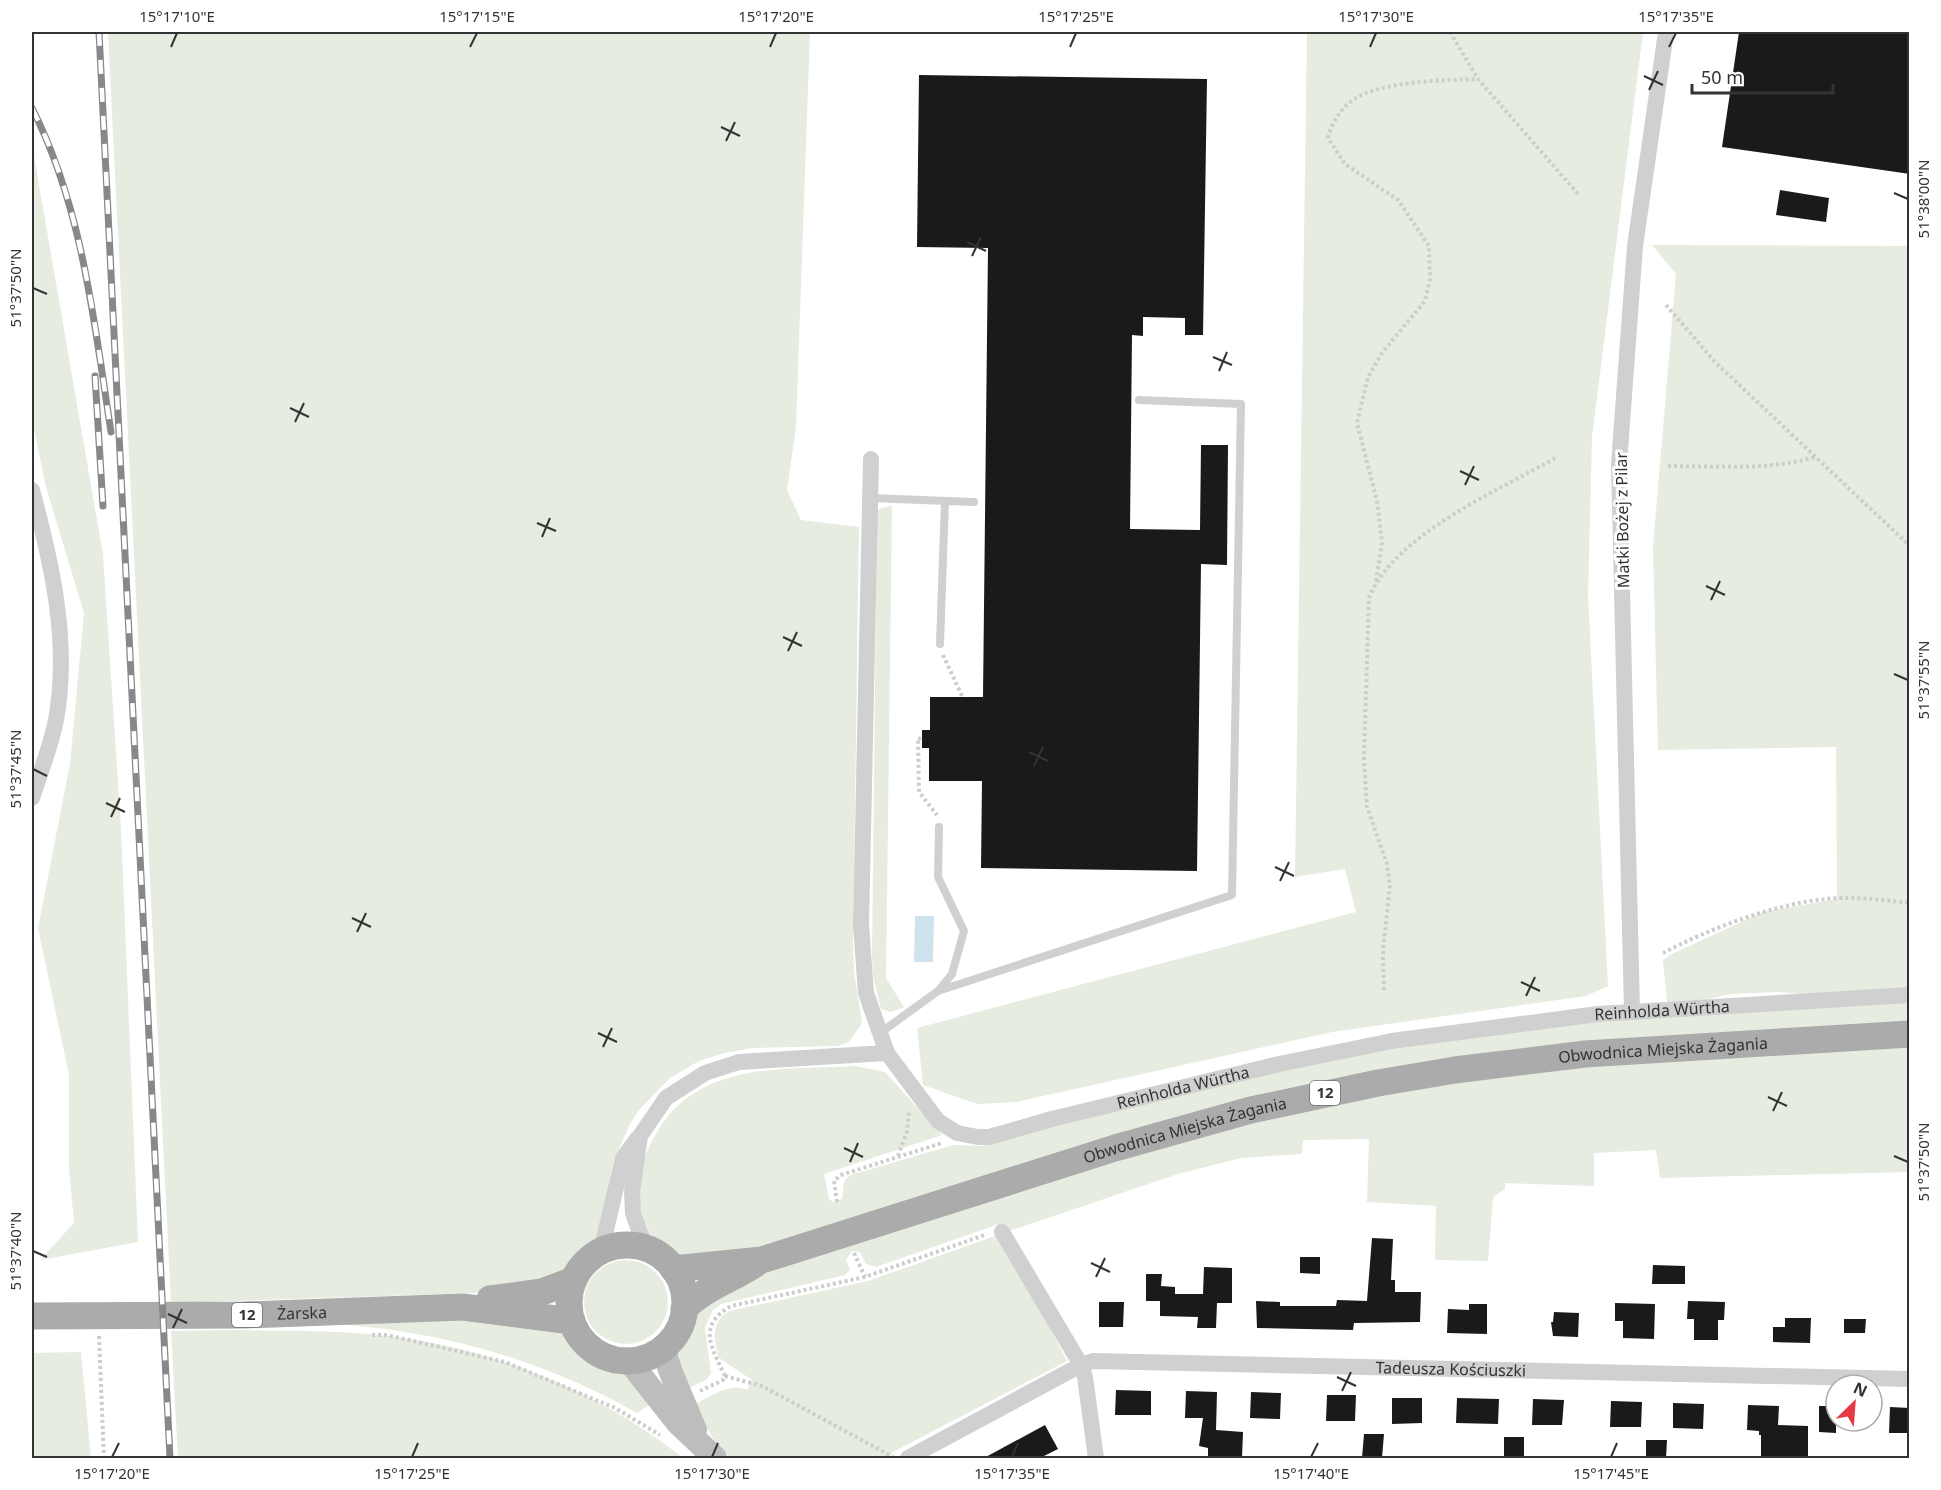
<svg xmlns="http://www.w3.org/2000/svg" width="1941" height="1490" viewBox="0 0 1941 1490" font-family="'Noto Sans',sans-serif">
<rect width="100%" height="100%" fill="#fff"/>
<path fill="#e6ecdf" d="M108 32H810L796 427 787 490 801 520 859 527 853 942 854 971 862 1023 849 1042 838 1046 753 1048 725 1053 699 1061 670 1078 639 1110 630 1124 613 1162 599 1234 567 1271 503 1290 473 1293 171 1303Z
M1307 32H1643L1592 437 1588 595 1608 986 1586 996 1332 1032 1016 1102 977 1104 923 1085 917 1028 1356 912 1345 869 1295 877Z
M32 144 103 555 121 828 138 1242 40 1260 74 1223 69 1167V1075L38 928 70 764 84 613 46 487 32 420Z
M1652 245 1909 246V988L1801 994 1779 992 1730 994 1701 1001 1667 1002 1663 960 1674 953 1763 912 1837 899 1836 747 1658 750 1653 547 1676 274Z
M892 505 886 978 904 1007 891 1012 881 1009 873 976 872 958 877 510Z
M1909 1001V1023L1522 1051 760 1248 675 1257C652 1245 639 1219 639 1193 638 1171 646 1150 657 1132 699 1061 783 1070 855 1066L885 1072 942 1135 824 1174 829 1199 833 1202 842 1199C845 1190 840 1181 851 1175L953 1145 984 1146 1035 1131 1339 1057 1588 1021Z
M1909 1043V1172L1660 1178 1656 1150 1594 1153V1186L1505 1183V1189L1493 1197 1488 1261 1435 1260 1436 1206 1367 1202 1369 1139 1303 1140 1302 1154 1241 1158 1178 1174 1009 1231 996 1225 876 1267 866 1264 860 1252 852 1251 846 1260 850 1270 845 1275 721 1304 713 1310 705 1328 711 1373 706 1380 684 1390C682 1378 675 1362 676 1350 682 1300 770 1272 810 1257 1007 1194 1210 1122 1414 1088 1578 1060 1744 1054 1909 1043Z
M995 1236 1040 1309 1067 1361 893 1452 889 1458H730L715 1441 692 1406C708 1398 730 1381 747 1390L752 1380 719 1358C713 1340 711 1322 729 1311L868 1281Z
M584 1302a42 42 0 1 1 84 0a42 42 0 1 1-84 0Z
M472 1316 567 1332 578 1348 593 1360 624 1370 654 1402 637 1413C538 1357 430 1328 317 1323Z
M230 1330C279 1331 328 1330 377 1335 486 1345 597 1390 683 1458H178L171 1331Z
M81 1352 91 1458H32V1353Z"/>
<path fill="#cfe2ee" d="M915 916H934L933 962H914Z"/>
<path fill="#1a1a1a" d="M1739 32H1910V174L1722 147Z
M919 75 1207 79 1203 335H1185V318L1143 317V336L1132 335 1130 529 1200 530 1201 445H1228L1227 565 1201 564 1197 871 981 868 982 781H929V748H922V730H930V697H983L988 248 917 247Z
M1780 190 1829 198 1826 222 1776 215Z
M1372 1238 1393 1239 1391 1280H1395V1292H1421L1420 1322 1354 1323 1353 1330 1257 1328 1256 1301 1280 1302V1306H1336L1337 1300 1367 1301Z
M1300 1257H1320V1274L1300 1273Z
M1653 1265 1685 1266V1284H1652Z
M1204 1267 1232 1268V1303H1217L1216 1328H1197L1198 1317 1160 1316V1301H1146V1274H1162L1161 1286 1175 1287V1294H1203Z
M1688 1301 1725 1302 1724 1320H1718V1340H1694V1319H1687Z
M1099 1302H1124L1123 1327H1099Z
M1615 1303 1655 1304 1654 1339 1623 1338V1321H1615Z
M1469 1304H1487V1334L1447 1333 1448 1309 1469 1310Z
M1554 1312 1579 1313 1578 1337 1553 1336 1551 1322H1553Z
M1785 1318H1811L1810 1343 1773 1342V1327H1785Z
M1844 1319H1866L1865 1333H1844Z
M1116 1390 1151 1391V1415H1115Z
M1186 1391 1217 1392 1216 1430 1243 1432 1242 1458H1208V1448L1199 1446 1203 1418H1185Z
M1251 1392 1281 1393 1280 1419 1250 1418Z
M1327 1395H1356L1355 1421H1326Z
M1392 1398H1422V1423L1392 1424Z
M1457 1398 1499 1399 1498 1424 1456 1423Z
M1533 1399 1564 1400 1562 1425H1532Z
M1611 1401 1642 1402 1641 1427H1610Z
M1673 1403 1704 1404 1703 1429 1673 1428Z
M1748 1405 1779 1406 1778 1425 1808 1426V1458H1761V1435H1759V1431L1747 1430Z
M1819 1406H1836V1433L1819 1432Z
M1890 1407 1910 1408V1433H1889Z
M1045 1425 1058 1449 1040 1458H984Z
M1364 1434H1384L1382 1458H1362Z
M1504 1437H1524V1458H1504Z
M1646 1440H1667L1666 1458H1646Z"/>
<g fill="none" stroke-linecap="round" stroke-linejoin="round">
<path stroke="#cdcdcd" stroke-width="4" stroke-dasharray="3 3" stroke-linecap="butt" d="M1450 32 1478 79 1579 195
M1666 305 1715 362 1910 546
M1668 466C1717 466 1767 471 1815 457
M1376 581 1382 543 1377 501 1357 423 1368 377 1382 353 1425 301 1430 279 1429 246 1398 200 1345 164 1328 138C1332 123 1340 109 1353 100 1379 81 1447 80 1478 79
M943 655 963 698
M921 739 918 738 919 792 937 815
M1663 953C1709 929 1774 904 1826 899 1853 896 1882 900 1910 903
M1384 990 1383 950 1390 885 1387 864 1367 807 1364 760 1369 598C1395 534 1498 491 1557 457
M898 1156 907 1132 909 1111
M837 1202 834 1181 841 1175 942 1143
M854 1253 865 1277
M372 1335H387L505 1362 615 1408 660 1435
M99 1336 104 1458
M725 1376 762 1386 893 1457
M700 1391 723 1380 725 1376C712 1348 696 1326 731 1306L865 1277 987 1234"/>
<path stroke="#d0d0d0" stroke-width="8" d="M869 498 974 502
M940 644 945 501
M939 990 952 974 964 931 938 877 939 827
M880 1033 938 991 1232 895 1241 404 1139 400"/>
<g stroke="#d0d0d0" stroke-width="16">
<path id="s1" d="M871 459 861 925 866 993 887 1053 938 1121 957 1133 978 1137H989L1052 1119 1279 1064 1392 1041 1598 1014 1910 995"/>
<path d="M32 490C52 564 70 643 56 720 51 746 40 773 32 798"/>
<path d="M1632 1012 1619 464 1635 246 1666 32"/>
<path d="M1002 1232 1081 1365 1085 1377 1096 1458"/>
<path d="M601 1251 623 1158 637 1139"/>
<path d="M650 1251 640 1233 633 1213 632 1191 640 1136 666 1098 705 1073 739 1062 887 1053"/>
<path id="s2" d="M908 1458 1081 1365 1093 1361 1910 1379"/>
</g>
<path stroke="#bdbdbd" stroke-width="24" d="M663 1348 670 1370 695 1430
M629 1361 678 1423 715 1458"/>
<g stroke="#ababab" stroke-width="27">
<circle cx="627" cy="1303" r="58"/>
<path id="s3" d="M673 1269 762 1260 1115 1148 1251 1110 1378 1083 1455 1070 1585 1054 1910 1034"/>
<path d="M490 1299 542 1292 574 1280"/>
<path d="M684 1309C704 1287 737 1278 761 1260"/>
<path id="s4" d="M32 1316 244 1315 463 1307 572 1321"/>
</g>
<defs>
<path id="rail" d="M99 32 170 1458
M32 108C83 209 94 322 111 432
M95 376 103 506"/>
</defs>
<use href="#rail" stroke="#888" stroke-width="7"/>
<use href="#rail" stroke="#fff" stroke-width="4.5" stroke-dasharray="14" stroke-linecap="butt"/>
</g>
<path fill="none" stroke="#333" stroke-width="2" d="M171 47 177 33M470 47 477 33M770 47 776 33M1070 47 1076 33M1370 47 1376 33M1669 47 1676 33M1644 76 1663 85M1649 90 1658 71M721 127 740 136M726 141 735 122M1894 193 1908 199M967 242 986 251M972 256 981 237M33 288 47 294M1213 357 1232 365M1219 371 1227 352M290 408 309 417M295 422 304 403M1460 471 1479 480M1465 485 1474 466M537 523 556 531M542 537 550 518M1706 586 1725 595M1711 600 1720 581M783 637 802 646M788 651 797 632M1894 674 1908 680M1029 752 1048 761M1034 766 1043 747M33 769 47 776M106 803 125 812M111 817 120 798M1275 867 1294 876M1280 881 1289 862M352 918 371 927M357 932 366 913M1521 982 1540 991M1526 996 1535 977M598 1033 617 1042M603 1047 612 1028M1768 1097 1787 1106M1773 1111 1782 1092M844 1148 863 1157M1894 1156 1908 1162M850 1162 858 1143M33 1251 47 1257M1091 1263 1110 1272M1096 1277 1105 1258M168 1314 187 1323M173 1328 182 1309M1337 1377 1356 1386M1342 1391 1351 1372M112 1457 119 1443M412 1457 418 1443M712 1457 718 1443M1012 1457 1018 1443M1311 1457 1318 1443M1611 1457 1617 1443"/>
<g text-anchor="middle" stroke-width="6" stroke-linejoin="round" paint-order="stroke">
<g fill="#fff" stroke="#707070" stroke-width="1.5">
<rect x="1310" y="1081" width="30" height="24" rx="4.5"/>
<rect x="232" y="1303" width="30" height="24" rx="4.5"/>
</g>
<g font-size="15" font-weight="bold" fill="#333">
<text x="1325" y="1098">12</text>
<text x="247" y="1320">12</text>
</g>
<g font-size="16" fill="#333" stroke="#fff">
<text transform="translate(1622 520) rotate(-91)" y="6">Matki Bożej z Pilar</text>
<text dy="6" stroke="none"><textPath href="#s1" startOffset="1424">Reinholda Würtha</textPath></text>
<text dy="6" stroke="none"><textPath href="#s3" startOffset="1018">Obwodnica Miejska Żagania</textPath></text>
<text dy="6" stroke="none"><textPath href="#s1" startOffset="938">Reinholda Würtha</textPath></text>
<text dy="6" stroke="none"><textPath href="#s3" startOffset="532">Obwodnica Miejska Żagania</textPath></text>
<text dy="6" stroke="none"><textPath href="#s4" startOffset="270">Żarska</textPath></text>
<text dy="6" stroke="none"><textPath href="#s2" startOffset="567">Tadeusza Kościuszki</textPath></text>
</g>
</g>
<rect width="1941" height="1490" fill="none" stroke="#ffffff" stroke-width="66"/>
<g transform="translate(1854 1403) rotate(25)"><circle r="28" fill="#ffffff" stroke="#adadad" stroke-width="1.5"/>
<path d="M0-4.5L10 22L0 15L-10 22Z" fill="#e63946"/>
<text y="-9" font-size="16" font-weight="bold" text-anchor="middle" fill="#333333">N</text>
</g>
<path d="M1692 84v9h141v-9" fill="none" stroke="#333333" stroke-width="3"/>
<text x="1701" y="84" font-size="18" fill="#333333" stroke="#ffffff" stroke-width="4.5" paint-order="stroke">50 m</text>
<rect x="33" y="33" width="1875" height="1424" fill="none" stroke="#333" stroke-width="2"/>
<g font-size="15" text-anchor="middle" fill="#333">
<text x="177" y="22">15°17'10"E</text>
<text x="477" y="22">15°17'15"E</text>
<text x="776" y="22">15°17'20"E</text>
<text x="1076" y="22">15°17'25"E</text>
<text x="1376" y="22">15°17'30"E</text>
<text x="1676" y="22">15°17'35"E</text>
<text transform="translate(1924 199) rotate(-90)" y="5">51°38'00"N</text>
<text transform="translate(16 288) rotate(-90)" y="5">51°37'50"N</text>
<text transform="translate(1924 680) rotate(-90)" y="5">51°37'55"N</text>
<text transform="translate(16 769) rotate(-90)" y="5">51°37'45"N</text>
<text transform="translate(1924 1162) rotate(-90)" y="5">51°37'50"N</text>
<text transform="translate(16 1251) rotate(-90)" y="5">51°37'40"N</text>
<text x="112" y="1479">15°17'20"E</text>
<text x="412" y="1479">15°17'25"E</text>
<text x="712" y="1479">15°17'30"E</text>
<text x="1012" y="1479">15°17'35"E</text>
<text x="1311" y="1479">15°17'40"E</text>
<text x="1611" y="1479">15°17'45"E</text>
</g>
</svg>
